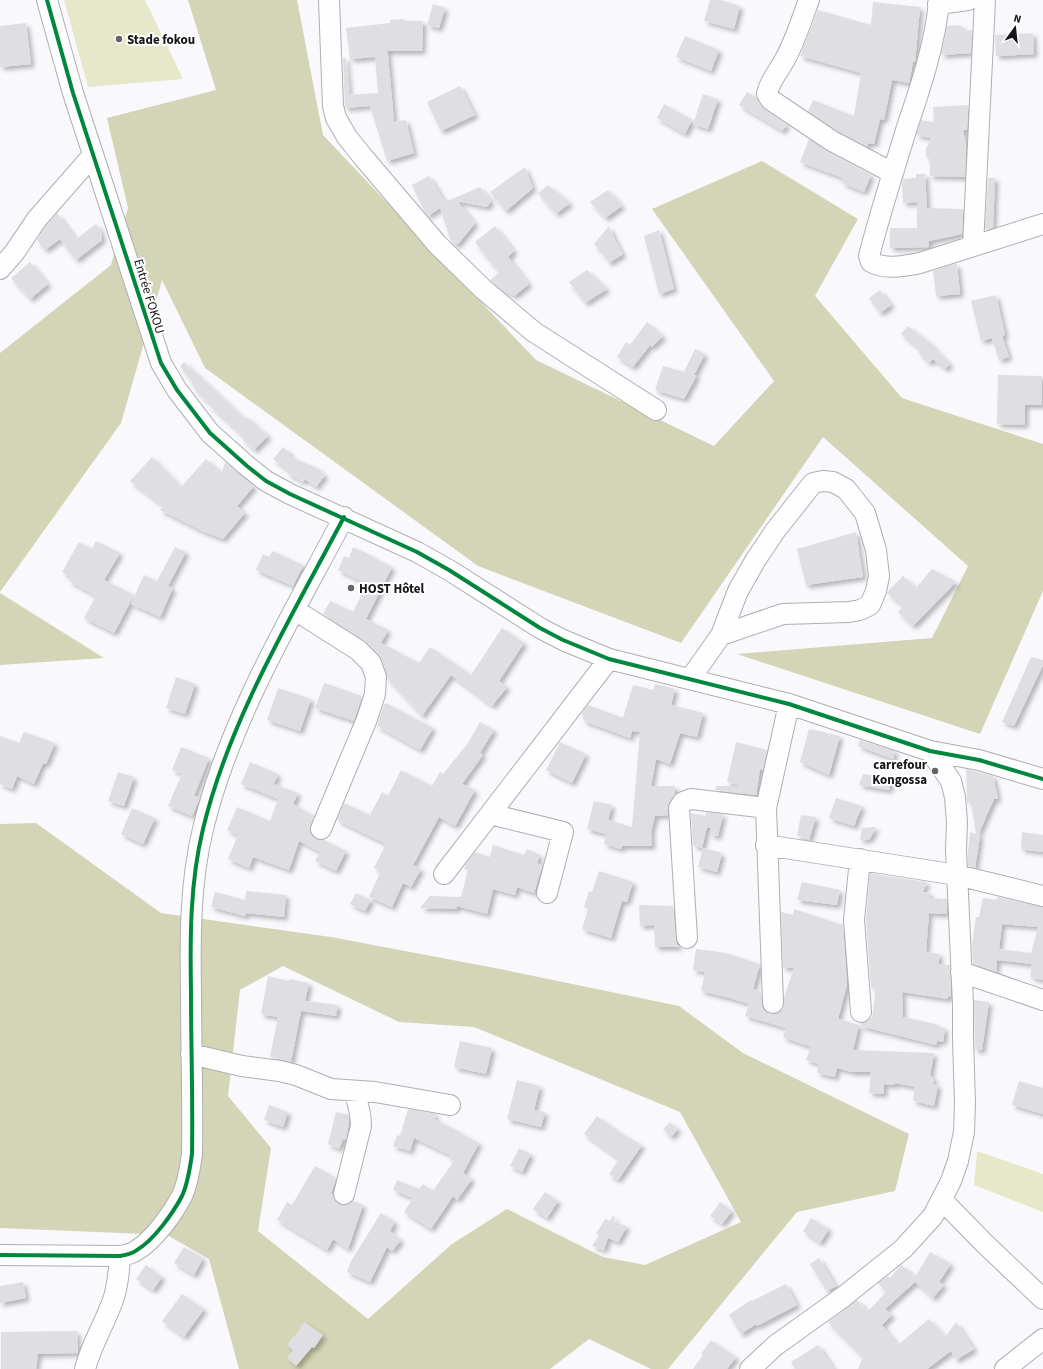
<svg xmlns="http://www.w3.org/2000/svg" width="1043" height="1369" viewBox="0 0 1043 1369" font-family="'Source Sans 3',sans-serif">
<defs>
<filter id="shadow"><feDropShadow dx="3.5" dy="3.5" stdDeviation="2" flood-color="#0004"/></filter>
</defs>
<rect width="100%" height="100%" fill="#f9f9fd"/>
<path fill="#e7e8c9" d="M64 0H145L183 79 88 87Z
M977 1151 1043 1174V1212L974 1185Z"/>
<path fill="#d4d5b6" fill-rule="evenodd" d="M188 0H297L323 135 536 360 714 446 774 381 652 209 762 161 858 219 815 296 902 398 1043 444V591L980 734 737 654 932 638 968 566 823 437 681 643 478 566 205 368 162 280 121 423 0 592V353L111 265 128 208 107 118 216 90Z
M0 592V593L104 658 0 665Z
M36 823 161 913 331 937 495 968 679 1006 743 1053 909 1134 895 1191 797 1212 668 1369H651L589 1339 550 1369H239L209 1259 167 1235 0 1228V824ZM283 966 399 1022 474 1027 680 1112 741 1222 645 1265 603 1257 507 1209 452 1244 368 1319 258 1231 271 1148 228 1096 240 990Z"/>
<path fill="#dfdee3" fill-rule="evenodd" filter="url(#shadow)" d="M710 0H720L740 6 734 29 704 21Z
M873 2 920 7 915 62H913L909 83 892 80 884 120 880 119 874 144 868 143 867 147 838 131 808 111 813 100 854 116 861 73 800 56 818 10 871 25Z
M433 4 445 8 439 28 427 25Z
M404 19V21H423L422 51H388V55L394 122 406 120 414 153 387 161 370 106 345 108 343 58H346L349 95 378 93 375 57 350 59 346 28 390 23V20Z
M26 23 31 64 0 67V26Z
M956 25 962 26 963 31 972 30 971 53 941 55 947 26Z
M1033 33 1034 54 996 56 995 35Z
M685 36 719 50 711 71 676 57Z
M460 86 475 115 441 131 427 102Z
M747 92 756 97 764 109 787 125 782 131 739 105Z
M703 94 718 99 708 129 693 124Z
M664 104 692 120 685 134 657 118Z
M968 105 967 130H963L966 145 965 177 930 176V160L926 156V149L931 138 916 135 921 120 934 122 933 107Z
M809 139 827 151 871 175 864 192 842 183 843 178 800 162Z
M525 167 533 188 506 211 490 192Z
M916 174H925L927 208 963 209 962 234 929 241V247L890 248V228H917V202L903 203 902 183 903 179 916 178Z
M429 176 445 202 480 187 491 201 487 207 457 201 475 223 459 243 455 245 451 241 440 208 428 216 424 211 412 185Z
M988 178H995L993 228 985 229Z
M548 185 570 203 556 214 538 193Z
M608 190 622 206 605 218 590 202Z
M57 213 76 239 96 224 101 231 102 240 76 260 60 239 45 250 37 240 46 226Z
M495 226 514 251 508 257 529 284 514 296 500 288 490 280 499 273 475 242Z
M609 226 616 242 623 254 609 263 602 253 594 244Z
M659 230 674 289 659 294 644 236Z
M30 262 48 284 30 299 11 278Z
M954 264H957L960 294 936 296 933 271Z
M587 270 607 289 585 303 569 282Z
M880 290 891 305 880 313 869 298Z
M996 295 1005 335 1002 336 1009 357 999 360 992 338 981 341 971 301Z
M647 322 663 336 652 347 650 345 633 367 617 357 626 342 630 345Z
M908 326 929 342 950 364 945 369 933 359 929 363 918 352 921 350 901 334Z
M695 349 705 354 694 375H697L684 399 655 390 663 366 684 372Z
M184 362 245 419 247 417 268 436 254 450 243 440 245 438 209 405 210 404 194 389 195 387 180 366Z
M998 375 1042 376V405H1025V425L997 424Z
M283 447 291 454 289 456 317 468 325 475 316 487 305 479 303 482 287 473 289 471 273 459Z
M152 457 181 487 206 459 222 473 225 462 254 486 237 506 245 513 223 539 202 531 160 510 163 506 130 481Z
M856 532 863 577 806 585 797 549Z
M96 541 120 553 104 580 134 595 114 633 84 618 96 596 69 581 71 577 62 572 79 542 92 549Z
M175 547 186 552 168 586 173 588 160 617 131 604 144 575 157 581Z
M353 547 374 557V558L392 567 366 619 388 630 381 643 419 663 430 647 471 675 502 628 524 643 499 681 507 687 492 706 451 675 422 716 387 678 382 659 379 655 364 640 323 614 330 601 353 612 363 591 360 589 363 582 338 570 344 556 349 558Z
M273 551 303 565 293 586 256 570 263 554 269 557Z
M932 569 956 582 913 626 898 612 903 606 887 593 888 591 903 576 916 588Z
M1031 657 1043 660V665L1014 726 1002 722Z
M176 677 195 684 185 714 166 708Z
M324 683 362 696 354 721 315 708Z
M655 684 675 689 671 705 703 713 697 737 680 733 670 764 656 759 651 786H675V795L669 802 668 808V815L655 816 651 832 652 846H622L621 849 604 844 606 834 587 829 594 801 612 805 608 820 632 827 640 732 632 731 630 738 584 721 582 713 588 705 623 718 633 685 653 690Z
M278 688 311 699 300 731 267 720Z
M386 703 433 728 420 750 377 726 384 704H386Z
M480 722 494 730 480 753 483 755 462 784 475 790 455 826 439 817 413 865 421 869 411 887 403 883 392 907 369 897 381 871 374 868 386 844 337 820 344 803 370 815 382 792 388 796 401 770 432 786 440 772 443 774 468 743Z
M809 729 840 736 829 775 800 762Z
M24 732 55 743 46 764 43 763 34 784 17 776 12 789 0 784V736L19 743Z
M860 740 895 751 893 759 858 746Z
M560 742 586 754 572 783 546 770Z
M736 742 767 750 763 770 760 769 756 795 715 790 716 786H741L727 782Z
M181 747 209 758 194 796 200 798 192 816 168 806 182 774 172 770Z
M250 762 278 774 274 784 298 793 293 804 314 816 310 830 312 836 317 840H324L346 851 336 871 315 861 320 852 299 841 289 870 253 857 249 868 228 859 238 835 227 830 237 807 270 821 278 799 241 784Z
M966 769 993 776 998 799H994L978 835 980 836 975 868 968 866V852L970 832 976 834 971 802H967Z
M118 772 134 777 124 806 108 801Z
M863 774 892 778 889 790 859 785Z
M836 798 862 806 854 826 829 818Z
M132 808 155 818 143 844 121 834Z
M706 812 723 814 718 836 710 835 711 828 707 827 702 848 693 845 691 813 705 816Z
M801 815 816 817 809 840 797 835Z
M876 827 870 839 860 840 862 828Z
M1022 832 1043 835V852L1021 849Z
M493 845 524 855 527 849 540 855 537 863 542 866 534 893 517 887 515 895 493 889 487 914 457 906V909L420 908 430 896 461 897 468 870 464 869 466 864 475 852 490 857Z
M703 848 722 853 717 872 698 867Z
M599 871 633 882 627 902 622 901 611 938 582 929 588 909 584 907 589 891 592 892Z
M870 873 882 875V876H887L927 882 923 892 930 893V898L947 899V914L929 913 926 952 940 954 938 964 950 965 951 997 948 996V999L902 992 903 1017 939 1025V1027L945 1028 943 1042 937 1041 936 1045 860 1026 861 1023 867 1022 871 1018H872L876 988 871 987 866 920Z
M802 882 840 890 837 905 797 900Z
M246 891 286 895 284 917 246 913 245 916 211 907 215 892 245 900Z
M356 893 371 900 365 911 350 904Z
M997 897 1043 907V980L1030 977 1032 964 997 960 996 972 973 964 972 945 976 917H979L983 898 996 900ZM1002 924 1038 927 1031 953 999 949Z
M639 905 673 906 676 939 677 944 680 947H655L654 925 640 926Z
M794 909 843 925 847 985 838 1019 859 1025 853 1050 934 1053 930 1076 934 1078 933 1084 938 1085 934 1106 913 1101 915 1087 895 1083V1085L884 1084V1094L869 1093 871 1072H852L837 1068 835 1077 817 1073 819 1064 806 1060 811 1047 783 1037 786 1028 745 1016 749 1004 730 998 701 991 705 972 693 970 696 949 726 953 760 964 753 989 761 992 762 1004 764 1009 767 1013 773 1014 779 1012 783 1008 784 998 794 967 783 968 781 912 793 915Z
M268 976 289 981V979L309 983 305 1001 338 1005 336 1016 301 1011 291 1062 270 1057 278 1017 261 1014Z
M974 1000 989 1002 982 1050H975Z
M460 1041 492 1048 486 1074 454 1067Z
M517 1080 540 1086 534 1110 545 1112 541 1127 507 1119Z
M1019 1081 1043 1088V1114L1012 1105Z
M269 1105 288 1112 283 1127 264 1120Z
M408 1109 436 1114 434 1119 460 1132V1133L479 1143 463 1173 472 1179 457 1200 453 1196 431 1229 404 1212 413 1198 393 1190 397 1180 419 1189 423 1184 433 1191 454 1161 449 1158 450 1155 414 1138 410 1151 393 1146 397 1135 400 1136Z
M336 1112 349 1115V1122L346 1140 343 1139 339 1149 328 1144Z
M597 1116 625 1136 642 1145 618 1180 609 1174 619 1159 584 1134Z
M670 1122 678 1129 671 1137 663 1129Z
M519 1148 531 1154 522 1172 510 1166Z
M315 1166 336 1178 331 1194 333 1195 336 1202 342 1205H347L353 1201 363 1205 348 1249 333 1239 327 1250 277 1220 287 1202 292 1205Z
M545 1192 558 1201 547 1218 533 1209Z
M720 1202 732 1211 722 1224 710 1216Z
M381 1213 395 1222 390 1231 401 1240 392 1251 387 1247 370 1282 347 1272 351 1261Z
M613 1216 615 1217 614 1222 627 1226 618 1242 608 1238 604 1250 592 1246 599 1235 596 1234 605 1219 610 1221Z
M811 1218 829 1229 820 1243 803 1231Z
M184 1247 203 1258 194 1275 174 1263Z
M930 1252 951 1264 939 1282 944 1285 933 1298 915 1282 885 1309 892 1315 882 1325 898 1345 929 1319 945 1337 956 1322 974 1349 956 1360 951 1351 927 1369H858L863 1357 828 1322 857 1300 868 1311 886 1292 878 1283 888 1276 890 1278 901 1265 916 1276Z
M819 1258 836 1286 827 1291 810 1264Z
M146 1265 162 1277 153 1290 136 1279Z
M23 1282 26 1298 0 1303V1286Z
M786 1284 797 1305 757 1326 756 1324 741 1334 729 1315 751 1300 752 1301Z
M182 1294 204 1309 184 1337 162 1321Z
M304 1322 323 1335 314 1348 312 1347 296 1366 287 1358 293 1350 287 1345 294 1335 295 1336Z
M77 1331 78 1353 38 1354 36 1369H1V1332Z
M711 1340 736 1357 727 1369H693L703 1355 701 1354Z
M818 1345 834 1369H795L791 1362Z"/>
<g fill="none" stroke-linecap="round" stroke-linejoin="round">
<defs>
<path id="minor" d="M47 0 73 93 161 363 177 390 210 433 247 466 266 481 290 494 417 552 449 570 540 628 563 640 609 659 789 704 930 751 979 760 1043 779
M329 0 333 106 336 118 347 137 363 157 437 244 483 289 534 332 656 410
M809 0C801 21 795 42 784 61 778 72 769 82 767 94L771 100 832 141 893 173
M939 0C936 41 920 89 907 127 894 170 880 213 869 256L871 262C885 270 904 266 920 263L1043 224
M938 4 968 0
M973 246 985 0
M0 269 14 253 37 219 93 155
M295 610 358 650 371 663 376 677 375 694 367 719 321 829
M690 679 721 635 738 591 755 561 775 531 813 483 823 481 833 482 846 489 865 513 876 550 879 576 876 591 870 605 860 610 849 612 783 614 721 635
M490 814 563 832 547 893
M766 845 957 875 1043 896
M860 859 854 920 861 1012
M444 874 609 659
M687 938 679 808 683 802 691 799 766 808
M961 972 1043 1000
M773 1003 766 808 789 704
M191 1054 242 1066 280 1071 296 1075 331 1089 375 1092 450 1105
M344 1194 361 1126C361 1113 358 1103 354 1091
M942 1200 985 1244 1043 1299
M0 1255 120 1256C126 1255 132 1254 137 1250 154 1240 173 1213 182 1196 188 1183 190 1168 192 1154 193 1100 191 1046 191 992 190 938 190 882 203 829 229 720 292 616 344 517
M85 1369C91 1345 105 1323 113 1300 118 1286 119 1271 120 1256
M750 1369 776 1345 843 1297 903 1249 933 1216 951 1181 958 1161 964 1132 965 1103 963 1039V1004L956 850 957 822 955 797 951 781 930 751
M1005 1369 1043 1339"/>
</defs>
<use href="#minor" stroke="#afafb2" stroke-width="22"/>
<use href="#minor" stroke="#fefeff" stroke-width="20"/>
<defs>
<path id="cycleway" d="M47 0 73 93 161 363 177 390 210 433 247 466 266 481 290 494 417 552 449 570 540 628 563 640 609 659 789 704 930 751 979 760 1043 779
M0 1255 120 1256C126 1255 132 1254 137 1250 154 1240 173 1213 182 1196 188 1183 190 1168 192 1154 193 1100 191 1046 191 992 190 938 190 882 203 829 229 720 292 616 344 517"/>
</defs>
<use href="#cycleway" stroke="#fff" stroke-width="6"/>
<use href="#cycleway" stroke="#00873e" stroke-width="4"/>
</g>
<g fill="#656569" stroke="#fff" stroke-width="1.5">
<circle cx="119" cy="39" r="4"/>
<circle cx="351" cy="588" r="4"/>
<circle cx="935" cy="771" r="4"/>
</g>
<g text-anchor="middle" stroke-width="4" stroke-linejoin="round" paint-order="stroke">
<g font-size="13" font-weight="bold" fill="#161619" stroke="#fff" text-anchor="start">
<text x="127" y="44">Stade fokou</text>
<text x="359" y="593">HOST Hôtel</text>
<text x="927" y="769" text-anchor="end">carrefour<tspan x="927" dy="15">Kongossa</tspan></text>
</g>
<g font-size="13" fill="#161619" stroke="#fff">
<text transform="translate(150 296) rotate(73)" y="5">Entrée FOKOU</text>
</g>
</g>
<g transform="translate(1015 28) rotate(15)" stroke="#ffffff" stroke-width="3" paint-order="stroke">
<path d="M0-3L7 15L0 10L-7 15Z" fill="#161619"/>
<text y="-6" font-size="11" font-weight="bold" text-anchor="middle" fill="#161619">N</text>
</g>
</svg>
